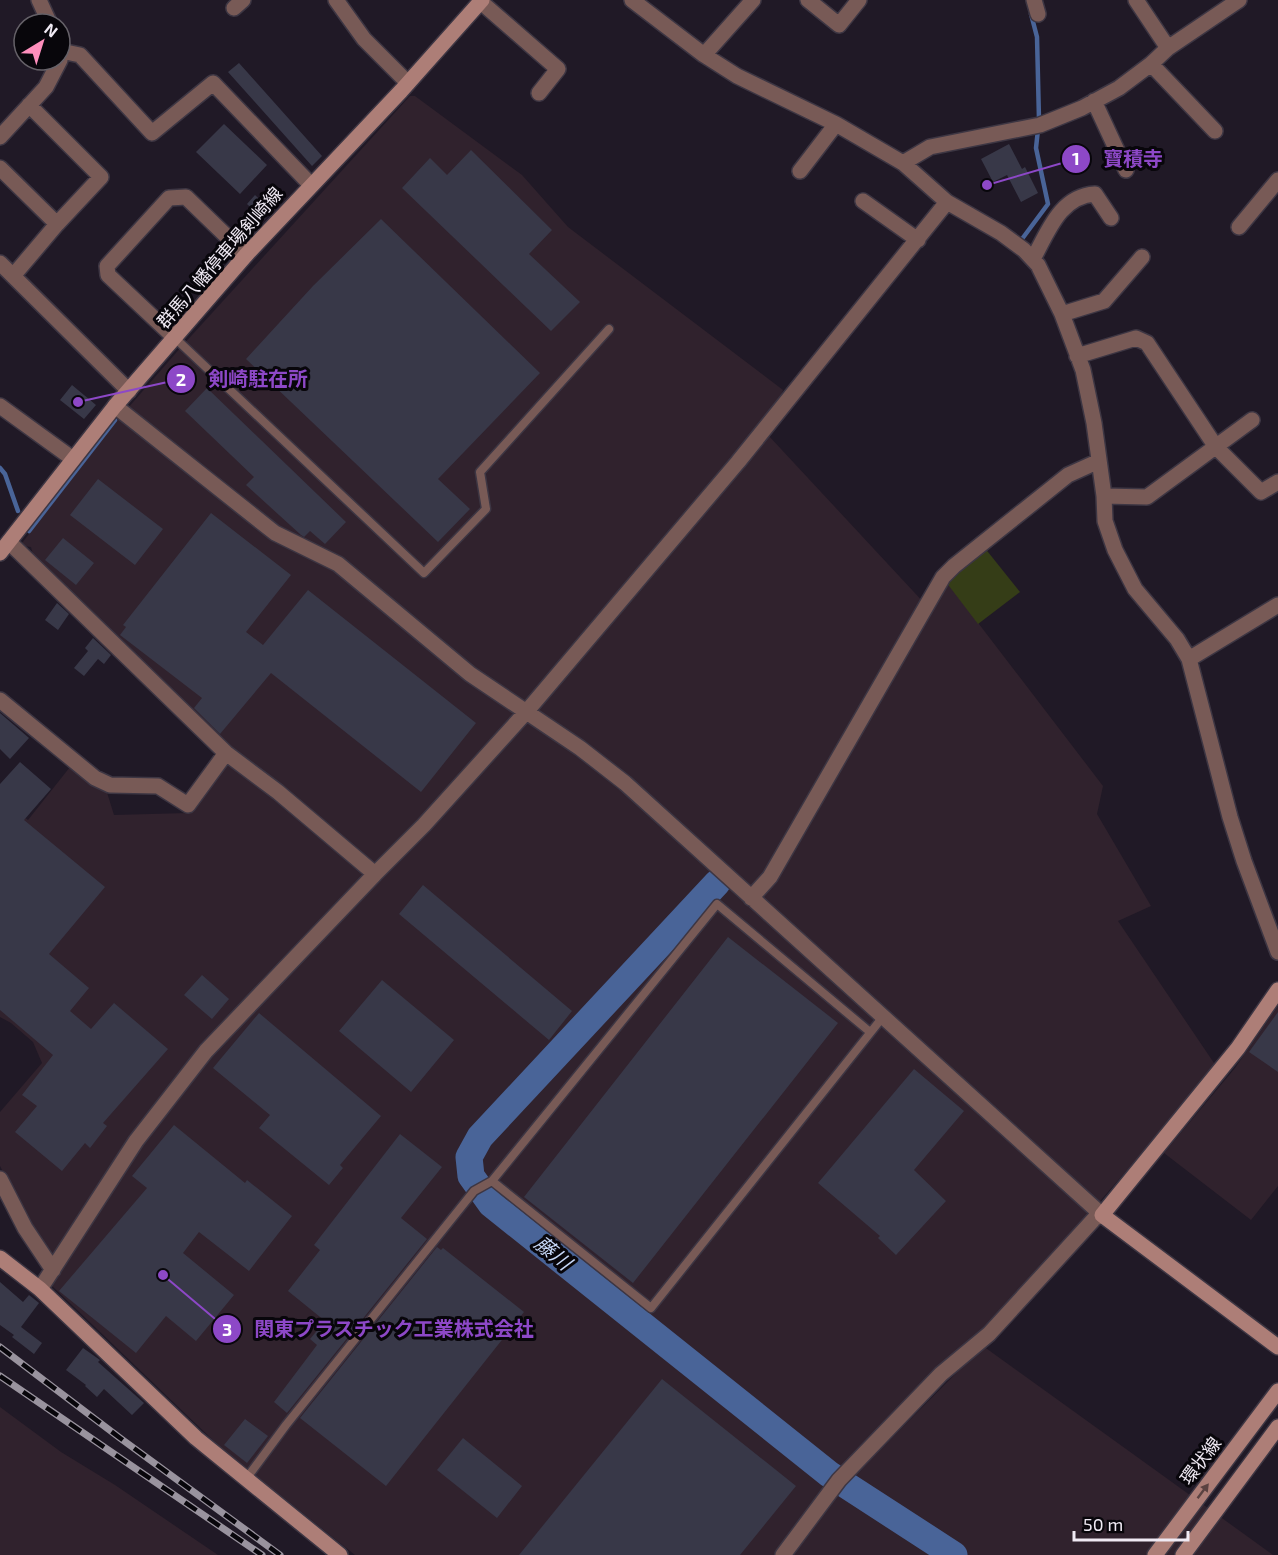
<svg xmlns="http://www.w3.org/2000/svg" width="1278" height="1555" viewBox="0 0 1278 1555" font-family="'Exo 2','Noto Sans JP',sans-serif">
<rect width="100%" height="100%" fill="#201926"/>
<path fill="#30222d" d="M410 96H415L522 175 568 227 783 390 768 435 926 605 943 577 1103 786 1097 814 1151 906 1118 921 1216 1066 1148 1146 987 1331 877 1430 838 1470 774 1555H355L219 1446 50 1284 41 1244 0 1166V1112L42 1063 33 1042 11 1023 0 1017V798L28 820 70 767 88 782 105 786 114 815 188 813 227 761 35 562 31 547 23 546 22 543 114 424 182 346Z
M1278 1006V1186L1251 1220 1164 1153 1235 1068Z
M983 1346 1226 1521 1273 1555H793L851 1479Z
M0 1407 61 1452 115 1485 218 1555H0Z"/>
<path fill="#353d17" d="M984 547 1020 592 978 624 946 582Z"/>
<g fill="none" stroke-linecap="round" stroke-linejoin="round">
<path stroke="#496498" stroke-width="4.5" d="M1022 239 1048 204 1036 148 1039 120 1037 37 1031 14
M0 468 5 474 18 511
M29 531 115 420"/>
<path stroke="#496498" stroke-width="27" d="M717 883 480 1137 469 1157 471 1176 491 1204 829 1474 954 1555"/>
</g>
<path fill="#383848" d="M239 63 322 156 312 166 228 72Z
M224 124 267 165 240 194 196 152Z
M1009 144 1022 169 1025 167 1038 193 1021 202 1007 175 993 182 981 159Z
M471 150 552 230 529 254 580 302 551 331 402 188 430 158 447 175Z
M255 195 272 211 264 220 247 204Z
M381 219 540 373 438 479 470 509 438 542 246 359 313 286Z
M72 385 96 405 84 419 60 400Z
M207 388 346 522 325 544 310 531 304 537 301 535 246 485 254 477 185 411Z
M98 479 163 529 135 565 70 515Z
M211 513 291 575 246 632 263 645 308 590 476 723 421 792 271 673 220 734 194 708 202 698 120 635 126 627 123 625Z
M63 538 94 563 76 585 45 560Z
M57 603 69 614 58 630 45 620Z
M93 638 111 655 104 664 98 659 84 676 74 668 88 651 85 648Z
M0 713 29 738 10 759 0 749Z
M20 762 51 789 24 820 105 887 49 954 89 988 70 1011 91 1029 114 1003 168 1049 103 1123 107 1126 90 1148 85 1143 62 1171 15 1132 37 1106 22 1095 53 1055 0 1010V784Z
M423 885 572 1011 549 1040 399 914Z
M728 937 838 1023 633 1283 524 1197Z
M202 975 229 999 212 1019 184 995Z
M382 980 454 1040 411 1092 339 1031Z
M1278 1012V1072L1249 1052Z
M259 1013 381 1116 340 1165 343 1168 329 1185 259 1128 270 1115 213 1068Z
M914 1069 964 1111 914 1170 946 1201 896 1255 878 1238 880 1236 818 1183Z
M174 1125 245 1183 247 1180 292 1216 249 1271 199 1232 183 1253 234 1295 196 1341 166 1316 136 1353 59 1291 147 1188 132 1176Z
M400 1134 442 1167 401 1218 427 1239 287 1413 274 1402 317 1345 310 1339 325 1321 288 1291 320 1250 314 1245Z
M437 1247 441 1250 443 1248 524 1312 386 1486 300 1418Z
M0 1282 23 1302 29 1295 39 1303 21 1327 42 1343 34 1354 12 1337 14 1335 0 1325Z
M83 1348 100 1360 98 1362 144 1403 132 1415 104 1389 97 1397 85 1386 86 1385 66 1370Z
M662 1379 796 1486 740 1555H519Z
M245 1419 268 1436 247 1463 224 1445Z
M463 1438 522 1486 497 1518 437 1470Z"/>
<g fill="none" stroke-linecap="round" stroke-linejoin="round">
<defs>
<path id="lane" d="M175 338 424 573 486 509 480 472 609 329
M492 1181 651 1308 882 1018
M246 1479 286 1425 474 1191 492 1181 717 904 870 1032"/>
<path id="street" d="M39 0 50 24
M336 0 364 39 408 83
M632 0 704 55 737 76 836 124 903 163 947 202 1001 233 1024 250 1038 265 1062 314 1083 370 1094 423 1104 496 1105 521 1115 550 1135 589 1177 639 1189 659 1230 817 1244 861 1278 952
M808 0 839 25 859 0
M1034 0 1038 14
M1136 0 1168 48
M481 2 558 69 539 93
M234 8 243 0
M61 51 80 55 152 133 213 83 311 185
M704 55 753 0
M1151 64 1215 131
M1094 101 1126 170
M0 137 46 87 60 60
M903 163 930 147 1040 125 1082 108 1119 88 1151 64 1168 48 1239 0
M0 168 57 224
M800 171 836 124
M863 201 918 240
M1239 227 1278 180
M1033 259C1048 232 1060 196 1095 194L1111 218
M0 263 129 391
M13 276 57 224 101 177 29 105
M1062 314 1104 301 1142 257
M175 338 108 275 107 266 169 198 186 197 246 255
M1077 356 1136 338 1147 343 1216 447 1261 492 1278 482
M0 406 73 459
M115 406 275 533 338 564 470 674 580 748 625 783 1102 1215 1095 1218 989 1334 941 1374 839 1480 783 1555
M1104 496 1147 497 1252 420
M9 542 226 753 278 792 375 874
M1189 659 1278 605
M0 700 95 778 110 785 158 786 188 805 226 753
M751 898 770 877 943 577 954 566 1068 475 1099 461
M0 1179 25 1228 53 1270
M40 1289 136 1141 206 1051 375 874 424 825 527 711 738 462 947 202"/>
<path id="secondary" d="M0 553 115 406 246 255 401 91 482 0
M1278 990 1238 1048 1102 1215 1278 1347
M0 1258 40 1289 196 1438 340 1555
M1155 1555 1278 1391
M1183 1555 1278 1427"/>
</defs>
<use href="#lane" stroke="#3d3643" stroke-width="11"/>
<use href="#street" stroke="#3d3643" stroke-width="18"/>
<use href="#secondary" stroke="#3d3643" stroke-width="18"/>
<use href="#lane" stroke="#785a56" stroke-width="8"/>
<use href="#street" stroke="#785a56" stroke-width="15"/>
<use href="#secondary" stroke="#ad7e77" stroke-width="15"/>
<defs>
<path id="rail" d="M0 1347 120 1438 280 1555
M0 1376 262 1555"/>
</defs>
<use href="#rail" stroke="#99939e" stroke-width="7"/>
<use href="#rail" stroke="#08060b" stroke-width="4.5" stroke-dasharray="14" stroke-linecap="butt"/>
</g>
<defs><path id="oneway-solid" d="M-6-.8H1V-3.2L6.5 0L1 3.2V.8H-6Z" transform="scale(1.5)"/></defs>
<use fill="#5a4241" href="#oneway-solid" transform="translate(1203 1491) rotate(-53)"/>
<g text-anchor="middle" stroke-width="6" stroke-linejoin="round" paint-order="stroke">
<g font-size="18" fill="#f0eaf4" stroke="#08060b">
<text transform="translate(220 258) rotate(-49)" y="6">群馬八幡停車場剣崎線</text>
<text transform="translate(1201 1461) rotate(-53)" y="6">環状線</text>
</g>
<g font-size="20" font-style="italic" fill="#c7d8f8" stroke="#08060b">
<text transform="translate(553 1253) rotate(39)" y="7">藤川</text>
</g>
</g>
<path fill="none" stroke="#8d48c7" stroke-width="2" d="M987 185L1076 159M78 402L181 379M163 1275L227 1329"/>
<g fill="#8d48c7" stroke="#08060b" stroke-width="2">
<circle cx="987" cy="185" r="6"/>
<circle cx="78" cy="402" r="6"/>
<circle cx="163" cy="1275" r="6"/>
<circle cx="1076" cy="159" r="15"/>
<circle cx="181" cy="379" r="15"/>
<circle cx="227" cy="1329" r="15"/>
</g>
<g font-size="18" text-anchor="middle" font-weight="bold" fill="#fff">
<text x="1076" y="165">1</text>
<text x="181" y="386">2</text>
<text x="227" y="1336">3</text>
</g>
<g font-size="20" text-anchor="middle" font-weight="bold" fill="#8d48c7" stroke="#08060b" stroke-width="6" stroke-linejoin="round" paint-order="stroke">
<text x="1133" y="166">寶積寺</text>
<text x="258" y="386">剣崎駐在所</text>
<text x="394" y="1336">関東プラスチック工業株式会社</text>
</g>
<g transform="translate(42 42) rotate(38)"><circle r="28" fill="#08060b" stroke="#656168" stroke-width="1.5"/>
<path d="M0-4.5L10 22L0 15L-10 22Z" fill="#fe8ebc"/>
<text y="-9" font-size="16" font-weight="bold" text-anchor="middle" fill="#f0eaf4">N</text>
</g>
<path d="M1074 1531v9h114v-9" fill="none" stroke="#f0eaf4" stroke-width="3"/>
<text x="1083" y="1531" font-size="18" fill="#f0eaf4" stroke="#08060b" stroke-width="4.5" paint-order="stroke">50 m</text>
</svg>
